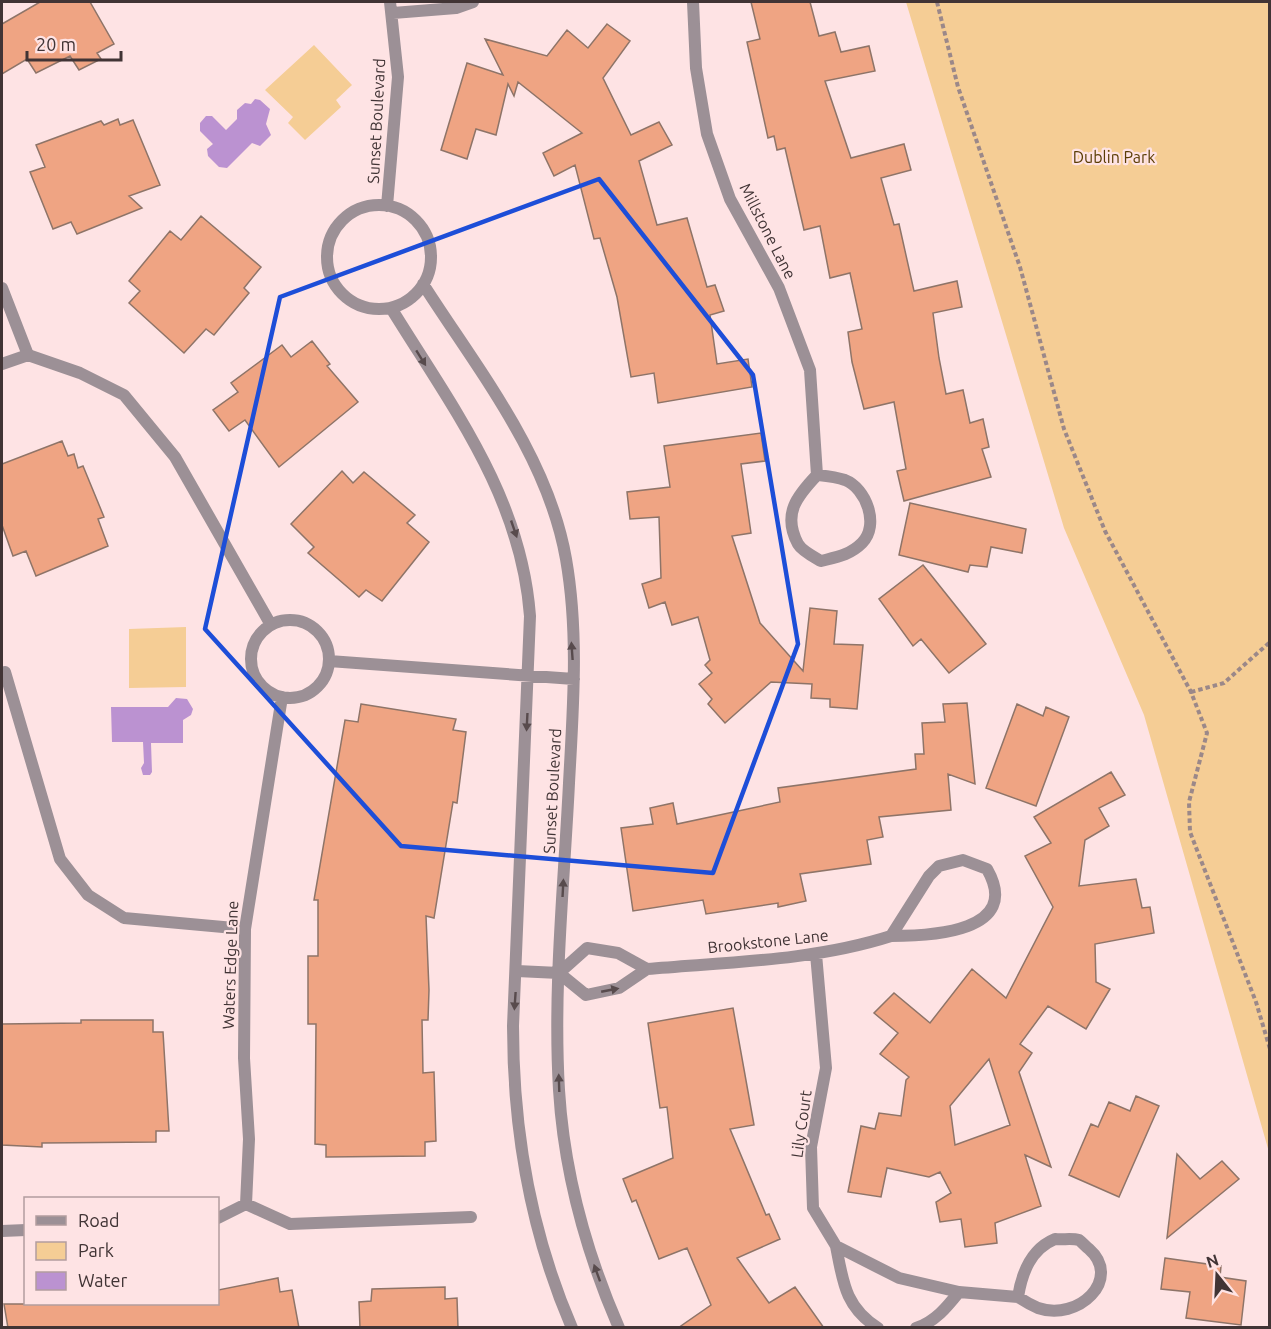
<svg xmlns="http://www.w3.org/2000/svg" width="1271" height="1329" viewBox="0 0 1271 1329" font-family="Ubuntu,sans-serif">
<rect width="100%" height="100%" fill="#fee3e4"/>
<path fill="#f5cd95" d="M906 2H1269V1152L1144 715 1064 528Z
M314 45 352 85 336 100 341 107 305 140 288 123 293 117 265 90Z
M186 627V687L129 688V629Z"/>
<path fill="#bb92d1" d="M255 99 260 100 270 109 266 124 271 135 260 146 252 143 227 168 219 167 208 156 207 149 213 144 200 131V123L206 116H212L226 130 237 119V110L245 103 251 104Z
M176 698 187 699 193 709 191 715 183 720V743H151L152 772 150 775H143L141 768 144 763 143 742H112L111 707H168Z"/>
<path fill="#efa483" stroke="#8e7468" stroke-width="1.5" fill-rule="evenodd" d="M40 2H90L114 44 97 53 101 59 79 70 70 56 36 73 27 59 2 74V24Z
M751 2H810L819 36 835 32 841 52 869 46 875 71 825 81 851 158 904 144 911 170 881 178 894 225 899 224 914 291 957 281 962 307 933 313 939 358 946 394 963 390 970 423 983 419 989 447 982 449 991 477 904 501 897 471 906 469 894 402 864 409 852 362 848 332 862 329 850 273 830 278 820 226 804 230 785 148 777 150 774 136 768 138 747 42 760 39Z
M607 24 630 41 603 78 631 135 659 122 672 145 639 161 657 225 687 218 707 287 715 285 724 311 710 315 717 364 748 359 752 387 658 403 654 373 631 377 617 297 600 238 594 239 575 165 554 176 543 153 582 133 518 82 514 96 508 84 496 135 476 129 467 159 441 150 467 63 503 75 485 39 547 56 567 30 588 48Z
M118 119 120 125 133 120 160 185 129 196 142 208 77 234 71 222 53 229 30 172 45 167 36 145 101 121 104 125Z
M201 216 261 267 244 288 249 293 214 335 206 329 184 353 129 303 140 291 129 281 170 231 181 240Z
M312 341 330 364 327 366 358 402 279 467 245 420 229 431 213 410 238 392 231 383 282 345 291 357Z
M761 433 765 461 741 464 751 533 732 536 760 623 803 671 810 608 837 611 834 644 863 645 857 709 830 707V699L811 698 812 684 771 682 725 723 708 704 712 699 699 684 712 673 705 665 710 660 698 617 672 625 665 602 649 608 642 584 661 578 659 517 630 519 627 492 670 487 664 446Z
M62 441 68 456 74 454 78 468 83 466 104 517 98 519 108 546 36 576 26 551 13 556 2 525V464Z
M342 471 353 483 364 472 415 515 407 523 429 542 382 601 366 590 359 597 308 553 314 547 291 524Z
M910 503 1026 529 1022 553 991 547 987 567 970 565 968 572 899 555Z
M923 565 986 644 949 673 921 639 913 646 879 599Z
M967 703 975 784 948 774 951 810 879 817 883 837 867 840 871 864 800 874 806 901 778 907V903L706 914 703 900 633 911 621 828 653 824 650 808 673 803 677 824 780 802 778 788 916 769 915 754H924L922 723 945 722 943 704Z
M361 704 456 719 453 730 466 732 457 803 453 802 434 918 426 916 429 990 428 1020H422L423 1073 434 1072 436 1141 425 1142V1156L326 1157V1145L315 1144 316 1024H308V956H318V900H314L345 720 358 722Z
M1017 704 1043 716 1046 707 1069 717 1036 806 986 788Z
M1111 772 1125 795 1099 808 1109 826 1085 840 1079 886 1136 879 1142 908 1150 907 1154 933 1095 944 1096 982 1110 989 1086 1029 1048 1006 1020 1044 1032 1053 1019 1072 1051 1167 1025 1155 1041 1206 995 1223 997 1243 965 1247 961 1219 940 1222 936 1202 951 1193 940 1172 929 1177 887 1168 881 1197 848 1192 861 1126 875 1129 879 1113 901 1116 906 1080 909 1077 880 1054 898 1033 874 1013 894 993 930 1023 972 969 1006 998 1053 907 1025 856 1051 843 1034 817ZM989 1059 1010 1125 955 1145 950 1106Z
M733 1008 754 1125 730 1129 766 1215 769 1214 780 1239 737 1258 769 1303 795 1287 824 1328H678L711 1305 687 1248 659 1259 636 1200 632 1202 623 1179 673 1158 667 1107 660 1108 648 1023Z
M81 1020H153V1032H163L169 1131H156V1142L42 1143V1147L2 1145V1024L81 1023Z
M1136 1096 1159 1106 1119 1197 1069 1175 1091 1124 1098 1127 1109 1102 1130 1111Z
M1177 1154 1200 1179 1222 1161 1239 1179 1167 1238Z
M1165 1258 1221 1266 1220 1277 1246 1281 1241 1325 1186 1318 1190 1292 1161 1289Z
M278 1278 280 1292 292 1290 299 1328H8L4 1304H218V1290Z
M445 1287V1299L457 1298 458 1328H360L359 1302 371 1301 372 1289Z"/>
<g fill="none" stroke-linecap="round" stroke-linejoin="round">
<path stroke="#9b8889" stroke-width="4" stroke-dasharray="4.5 3" stroke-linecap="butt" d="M937 2 958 87 1020 267 1064 429 1105 531 1191 692 1207 733 1189 802 1190 832 1256 1002 1270 1049
M1191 692 1224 683 1270 642"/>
<path stroke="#9c9096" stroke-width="12" d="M2 288 28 355
M5 672 60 859 88 895 124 918 245 929"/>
<path stroke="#9c9096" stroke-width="12" d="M693 2 696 68 707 134 730 199 779 288 810 370 817 475
M393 13 456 8 473 2
M327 257a52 52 0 1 1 104 0a52 52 0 1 1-104 0Z
M387 206 398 77 390 2
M423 284C478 370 548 456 566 559 579 633 573 709 569 783 564 885 553 988 559 1090 564 1172 586 1252 619 1328
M391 308C452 407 521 496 530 616L513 1026C513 1129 531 1233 572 1328
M2 364 28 355 80 373 124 395 175 457 271 625
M817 475C826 476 836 477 845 480 866 488 880 525 862 543 850 555 837 557 821 561 814 557 802 551 798 544 782 514 797 496 817 475Z
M251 659a39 39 0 1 1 78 0a39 39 0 1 1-78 0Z
M329 661 574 679
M963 860 987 869C1023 932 931 936 891 936L929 876 939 866Z
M816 954 826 1068 811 1147 813 1208 836 1246 899 1278 959 1292 1018 1297
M647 969C728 962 813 961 891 936
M517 971 559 973 586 995 619 988 647 969 618 953 587 948 559 973
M246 1204 249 1139 244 1058 245 929 282 697
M246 1204 290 1224 471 1217
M218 1218 246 1204
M2 1231 26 1230
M1055 1239C1062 1240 1072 1238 1079 1240 1082 1242 1086 1247 1089 1249 1123 1279 1078 1322 1038 1308 1031 1305 1024 1301 1018 1297 1022 1272 1031 1249 1055 1239Z
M836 1246C843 1282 845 1307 878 1328
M916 1328C935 1322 947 1307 959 1292"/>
</g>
<defs><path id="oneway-solid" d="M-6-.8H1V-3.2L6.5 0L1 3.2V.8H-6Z" transform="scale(1.5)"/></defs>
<g fill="#584b4d">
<use href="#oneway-solid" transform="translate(421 358) rotate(58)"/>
<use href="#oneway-solid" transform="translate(514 529) rotate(71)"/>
<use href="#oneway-solid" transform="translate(572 651) rotate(-94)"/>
<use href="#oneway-solid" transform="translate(527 722) rotate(93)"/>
<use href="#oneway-solid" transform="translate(563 888) rotate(-87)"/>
<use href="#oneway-solid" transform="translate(610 990) rotate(-11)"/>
<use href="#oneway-solid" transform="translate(515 1001) rotate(94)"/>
<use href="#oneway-solid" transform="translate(559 1083) rotate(-92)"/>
<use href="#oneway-solid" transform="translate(597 1273) rotate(-110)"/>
</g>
<path fill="none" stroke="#1d4ed8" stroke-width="4.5" stroke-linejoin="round" d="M599 179 753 375 798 644 713 873 401 846 205 629 280 297Z"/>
<g text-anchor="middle" stroke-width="4.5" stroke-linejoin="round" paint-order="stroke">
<g font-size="16" fill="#413435" stroke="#fee3e4">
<text transform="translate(376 121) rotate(-87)" y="6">Sunset Boulevard</text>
<text transform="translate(768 231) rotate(63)" y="6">Millstone Lane</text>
<text transform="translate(552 791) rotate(-87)" y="6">Sunset Boulevard</text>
<text transform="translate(768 941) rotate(-6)" y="6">Brookstone Lane</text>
<text transform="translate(230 965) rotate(-88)" y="6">Waters Edge Lane</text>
<text transform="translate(801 1124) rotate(-82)" y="6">Lily Court</text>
</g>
<g font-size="16" fill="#5a3c03" stroke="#fee3e4">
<text x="1114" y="163">Dublin Park</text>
</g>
</g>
<rect width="1271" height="1329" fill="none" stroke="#413435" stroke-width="6"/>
<rect x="24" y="1197" width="195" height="108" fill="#fee3e4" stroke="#b29d9e" stroke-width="1.5"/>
<rect x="36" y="1216" width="30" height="9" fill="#9c9096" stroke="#b29d9e" stroke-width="1.5"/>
<text x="78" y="1227" font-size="18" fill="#413435">Road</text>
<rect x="36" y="1242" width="30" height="18" fill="#f5cd95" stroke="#b29d9e" stroke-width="1.5"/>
<text x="78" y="1257" font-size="18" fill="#413435">Park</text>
<rect x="36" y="1272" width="30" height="18" fill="#bb92d1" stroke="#b29d9e" stroke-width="1.5"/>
<text x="78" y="1287" font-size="18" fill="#413435">Water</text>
<g transform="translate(1217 1275) rotate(342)" stroke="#fee3e4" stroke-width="4.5" paint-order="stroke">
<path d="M0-4.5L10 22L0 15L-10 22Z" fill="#413435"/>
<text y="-9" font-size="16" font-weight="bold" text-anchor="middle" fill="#413435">N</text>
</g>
<path d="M27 51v9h94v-9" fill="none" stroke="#413435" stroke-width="3"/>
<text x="36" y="51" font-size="18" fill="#413435" stroke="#fee3e4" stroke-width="4.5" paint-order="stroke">20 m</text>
</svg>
